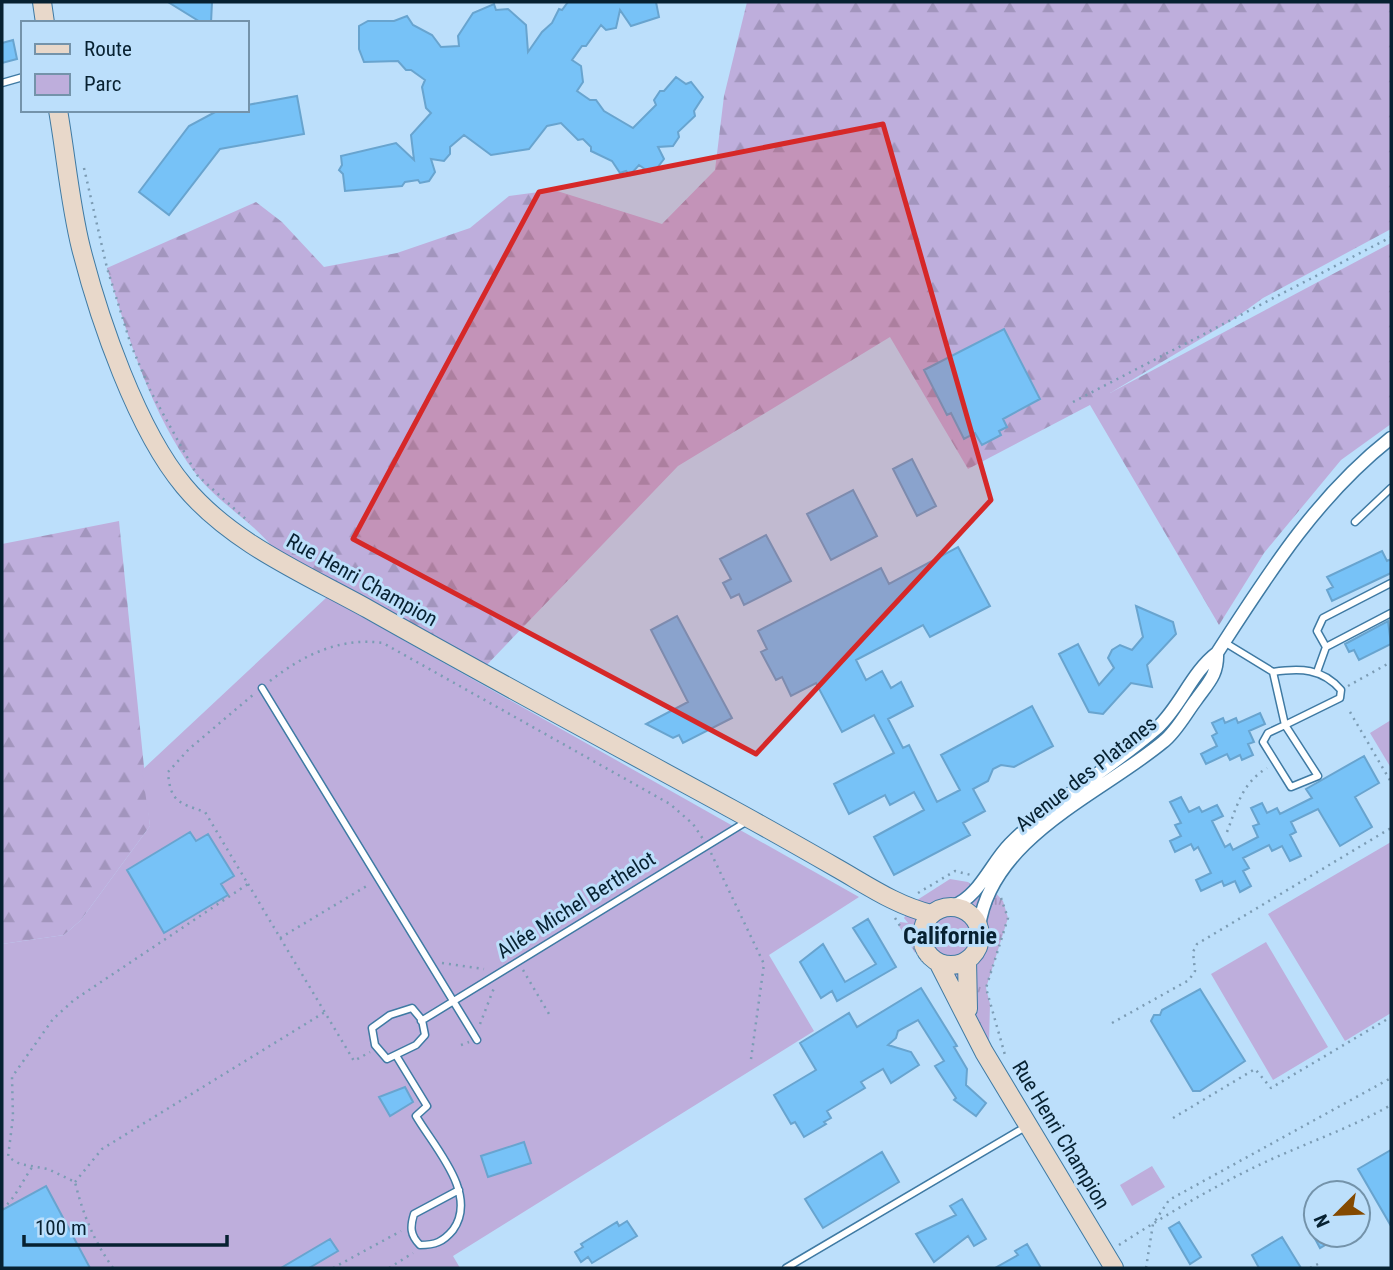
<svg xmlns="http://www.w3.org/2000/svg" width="1393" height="1270" viewBox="0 0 1393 1270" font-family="'Roboto Condensed',sans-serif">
<defs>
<pattern id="grass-tufts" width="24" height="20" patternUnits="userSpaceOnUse" patternTransform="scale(1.75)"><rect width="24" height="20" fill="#beaedc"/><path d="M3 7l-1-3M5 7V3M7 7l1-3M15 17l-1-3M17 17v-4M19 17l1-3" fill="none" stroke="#a295bd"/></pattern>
<pattern id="forest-firs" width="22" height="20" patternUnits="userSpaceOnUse" patternTransform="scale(1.75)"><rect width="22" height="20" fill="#beaedc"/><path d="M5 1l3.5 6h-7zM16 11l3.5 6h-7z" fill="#a295bd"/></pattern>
</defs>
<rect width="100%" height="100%" fill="#bcdffb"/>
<path fill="url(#grass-tufts)" d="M950 879 968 882 988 900 993 890 1003 901 1008 918 986 988 990 1004 989 1043 948 965C982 963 993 920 959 907 937 903 923 918 922 939L914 930 915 953 899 926 900 922 908 923 904 918 914 902Z
M930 935a21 21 0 1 1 42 0a21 21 0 1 1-42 0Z"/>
<path fill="url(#forest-firs)" d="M747 2H1391V229L1263 298 1234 319 1110 393 1391 243V424L1341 460 1264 553 1219 625 1090 405 968 469 890 337 678 466 480 672 282 561C261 525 221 507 196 474 152 416 128 337 107 268L256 202 282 222 324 267 397 253 470 228 509 196 554 190 662 224 715 170 724 96Z
M119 521 150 826 81 920 64 935 2 944V544Z"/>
<path fill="#beaedc" d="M327 597 859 897 769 955 814 1031 453 1256 460 1268H2V944L64 935 81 920 150 826 142 770Z
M1391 720V768L1370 733Z
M1391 842V1013L1345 1041 1268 914Z
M1266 942 1328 1047 1273 1080 1211 974Z
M1152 1166 1165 1187 1132 1206 1120 1185Z"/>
<path fill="#77c2f7" stroke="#68a4cf" stroke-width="2" d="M168 2H212L211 23H202Z
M568 2H656L659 17 631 26 620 10 616 28 606 30 601 25 586 46H582L572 60 581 66 583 82 577 91 590 100H596L604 111 633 128 656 105 654 100 660 91H664L676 77 686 84 691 82 703 97 694 111 695 116 678 132 679 137 673 146 658 147 664 159 657 168 649 172 639 165 630 175 626 171 620 173 612 161 591 151V147L583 139 578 140 561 123 547 126 529 149 491 155 464 135 450 147V154L444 161 431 159 435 172 429 181 420 183 418 180 405 182 402 186 345 191 343 174 339 170 342 165 341 156 396 143 414 160 411 135 431 113 426 108 422 87 425 80 411 70H406L398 61 364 62 359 49V26L368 21H394L407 16 413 25 432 35 441 47 459 46 458 36 473 13 494 4 496 10 508 9 526 25 528 52 542 32 552 23 559 9 562 10Z
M13 40 17 59 2 63V43Z
M297 96 304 134 220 149 169 215 139 192 189 126 217 111 247 110V105Z
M1004 329 1040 399 1003 419 1007 427 999 431 1001 435 982 445 975 433 964 439 951 413 947 415 924 370Z
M912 459 936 506 917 516 893 469Z
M853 490 877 536 831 560 807 514Z
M766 535 791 581 744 605 739 594 731 598 723 583 731 579 720 559Z
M958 547 990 606 930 637 923 625 856 660 866 680 882 671 891 688 901 682 913 706 888 719 903 748 909 745 937 802 960 790 941 755 1032 706 1053 746 1014 767 1001 765 993 769 988 781 973 789 985 811 963 823 970 835 894 875 874 837 924 810 914 792 890 805 885 795 849 814 834 784 894 753 874 715 842 732 816 683 791 696 782 677 776 680 761 652 767 649 758 631 881 568 889 584Z
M1382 551 1387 561 1391 559V573L1332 601 1327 590 1333 587 1327 577Z
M1136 606 1173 622 1176 634 1147 665 1152 687 1131 683 1103 714 1089 712 1059 654 1078 644 1099 685 1114 668 1108 658 1112 650 1120 645 1132 650 1143 637Z
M677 616 732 718 683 743 679 735 673 738 646 724 688 702 651 630Z
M1388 621 1391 644 1359 660 1354 650 1349 652 1345 644Z
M1260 713 1265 724 1249 731 1254 742 1248 744 1253 755 1242 760 1240 755 1230 760 1227 754 1206 764 1201 754 1217 746 1212 736 1217 733 1212 723 1223 718 1225 723 1236 718 1238 723Z
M1364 756 1379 783 1355 797 1372 827 1340 846 1318 809 1291 822 1296 832 1290 835 1301 856 1290 861 1282 846 1272 851 1269 845 1243 858 1249 868 1243 871 1251 886 1240 892 1235 881 1224 886 1222 881 1201 891 1196 880 1211 873 1198 847 1194 850 1191 844 1175 852 1170 841 1181 836 1175 825 1181 823 1170 802 1181 797 1189 812 1199 807 1202 812 1217 805 1223 816 1212 821 1225 847 1230 844 1233 850 1258 837 1253 826 1259 824 1251 808 1262 803 1267 813 1277 808 1280 814 1312 798 1306 789Z
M190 832 196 841 208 834 234 876 221 884 228 895 164 933 127 870Z
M868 919 896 967 837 1001 832 991 821 998 800 962 823 944 845 982 876 964 853 928Z
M921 988 957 1046 954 1047 967 1069 966 1085 986 1103 976 1116 954 1100 956 1098 935 1066 944 1061 918 1020 898 1031 896 1038 888 1045 911 1052 919 1065 891 1083 883 1069 861 1082 865 1088 827 1111 831 1118 824 1122 826 1124 804 1137 795 1122 791 1124 774 1095 816 1070 800 1043 849 1013 857 1027Z
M1200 989 1245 1061 1200 1091H1193L1151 1021 1154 1015H1160L1162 1010Z
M405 1087 413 1102 390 1116 379 1097Z
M524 1142 531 1163 488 1177 481 1156Z
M1391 1150V1226L1358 1169Z
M882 1152 899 1182 823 1228 805 1199Z
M46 1186 90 1268H2V1210Z
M962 1199 986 1239 974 1246 968 1236 934 1262 916 1234 956 1215 950 1206Z
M627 1221 637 1236 592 1263 588 1257 581 1262 575 1252 583 1247 581 1244 617 1222 619 1226Z
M1179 1222 1201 1257 1190 1264 1169 1228Z
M1313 1235H1342L1320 1248Z
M1282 1237 1301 1268H1259L1252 1255Z
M330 1239 338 1251 309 1268H281Z
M1027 1244 1041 1268H995L1018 1255 1015 1251Z"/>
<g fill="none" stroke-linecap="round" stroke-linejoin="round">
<defs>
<path id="lane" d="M2 83 23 77
M1355 522 1391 488
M1224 642 1273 672C1300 668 1322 668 1341 690L1340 698 1285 725 1273 672
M1326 647 1317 631 1323 618 1391 583
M1317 672 1326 647 1391 613
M262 688 477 1040
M1285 725 1318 776 1291 787 1263 742 1268 733Z
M412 1008 422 1020 425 1035 416 1045 387 1059 375 1045 372 1028 390 1015Z
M421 1021 749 820
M397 1057 427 1106 416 1116C434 1147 479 1194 453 1230 443 1242 435 1245 420 1245 410 1235 410 1227 414 1214L459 1190
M786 1268 1027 1126"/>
<path id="street" d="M953 906C979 897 991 863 1010 844 1055 799 1110 769 1157 728 1181 706 1191 673 1217 653 1268 574 1316 497 1391 438
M979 927C991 837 1102 793 1163 742 1176 732 1186 713 1196 700 1208 683 1218 675 1217 653"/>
<path id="secondary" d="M42 2 45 23
M58 110C66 156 70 204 81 248 99 319 137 430 184 486 231 543 305 574 368 609 488 677 609 742 730 808 765 827 800 847 835 867 867 885 895 905 931 914
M922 936a29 29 0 1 1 58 0a29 29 0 1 1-58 0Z
M967 960 968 1009
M938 962 984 1052 1114 1268"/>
</defs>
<use href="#lane" stroke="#3f7aa3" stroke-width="9"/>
<use href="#street" stroke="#3f7aa3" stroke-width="15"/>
<use href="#secondary" stroke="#3f7aa3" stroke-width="20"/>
<path stroke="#7c9cb4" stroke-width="2.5" stroke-dasharray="2 5" stroke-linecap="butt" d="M84 168 107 268 131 345 151 392 197 475 249 522
M1073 402 1391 237
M270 681C303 655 340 637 383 643L670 804 693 824 703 839
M1348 686 1391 662
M1350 712 1391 782
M1227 832C1237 806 1242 783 1267 768
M711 853 764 964 751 1059
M248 884 354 1061 370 1052
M918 893 955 871 971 875
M1001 898 1008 918 986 988 1005 1055
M895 918 923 962
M280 938 370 884
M442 963 484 969
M523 970 549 1014
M1112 1023 1189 980 1195 971 1193 952 1197 944 1391 828
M480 1024 494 988
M461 1045 469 1042
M1173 1118 1255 1069 1271 1088 1391 1017
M75 1182 102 1149 325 1012
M2 1209C16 1198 22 1181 33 1166
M1119 1245C1164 1216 1211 1188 1259 1165 1303 1144 1349 1129 1391 1105
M113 1268C94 1241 83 1215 75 1182L48 1169 20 1164 8 1157 13 1117 12 1077 53 1019 74 1000 248 884 205 812C179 803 170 802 168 772L189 749 254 694
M333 1268 401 1231
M389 1268 413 1253
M1146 1268 1153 1224 1169 1200 1391 1078
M1310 1268 1318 1264"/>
<use href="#lane" stroke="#fff" stroke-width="6"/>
<use href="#street" stroke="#fff" stroke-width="12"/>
<use href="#secondary" stroke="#e8d8ca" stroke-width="18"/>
</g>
<path fill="#d62828" fill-opacity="0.2" stroke="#d62828" stroke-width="5" stroke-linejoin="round" d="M883 124 991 500 756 754 353 539 539 192Z"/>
<g text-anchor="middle" stroke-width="6" stroke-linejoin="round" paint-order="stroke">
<g font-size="21" fill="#072131" stroke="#bcdffb">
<text transform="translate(362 580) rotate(29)" y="7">Rue Henri Champion</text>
<text transform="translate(1086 774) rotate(-38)" y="7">Avenue des Platanes</text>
<text transform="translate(576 905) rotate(-32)" y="7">Allée Michel Berthelot</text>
<text transform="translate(1061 1135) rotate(59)" y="7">Rue Henri Champion</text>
</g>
<g font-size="24" font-weight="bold" fill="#072131" stroke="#bcdffb">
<text x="950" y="944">Californie</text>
</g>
</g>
<rect width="1393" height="1270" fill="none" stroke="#072131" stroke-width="7"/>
<rect x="21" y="21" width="228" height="91" fill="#bcdffb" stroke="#7493aa" stroke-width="2"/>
<rect x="35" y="44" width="35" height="10" fill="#e8d8ca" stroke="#7493aa" stroke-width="2"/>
<text x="84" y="56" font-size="21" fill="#072131">Route</text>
<rect x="35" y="74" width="35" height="21" fill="#beaedc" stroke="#7493aa" stroke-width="2"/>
<text x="84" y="91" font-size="21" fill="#072131">Parc</text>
<g transform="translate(1337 1214) rotate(246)"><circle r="33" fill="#bcdffb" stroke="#7493aa" stroke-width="2"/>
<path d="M0-5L12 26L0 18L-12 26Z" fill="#844900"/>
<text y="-10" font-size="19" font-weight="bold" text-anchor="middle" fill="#072131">N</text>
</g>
<path d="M24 1235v10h203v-10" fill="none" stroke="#072131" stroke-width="3.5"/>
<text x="35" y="1235" font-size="21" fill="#072131" stroke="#bcdffb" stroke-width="5" paint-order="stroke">100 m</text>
</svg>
